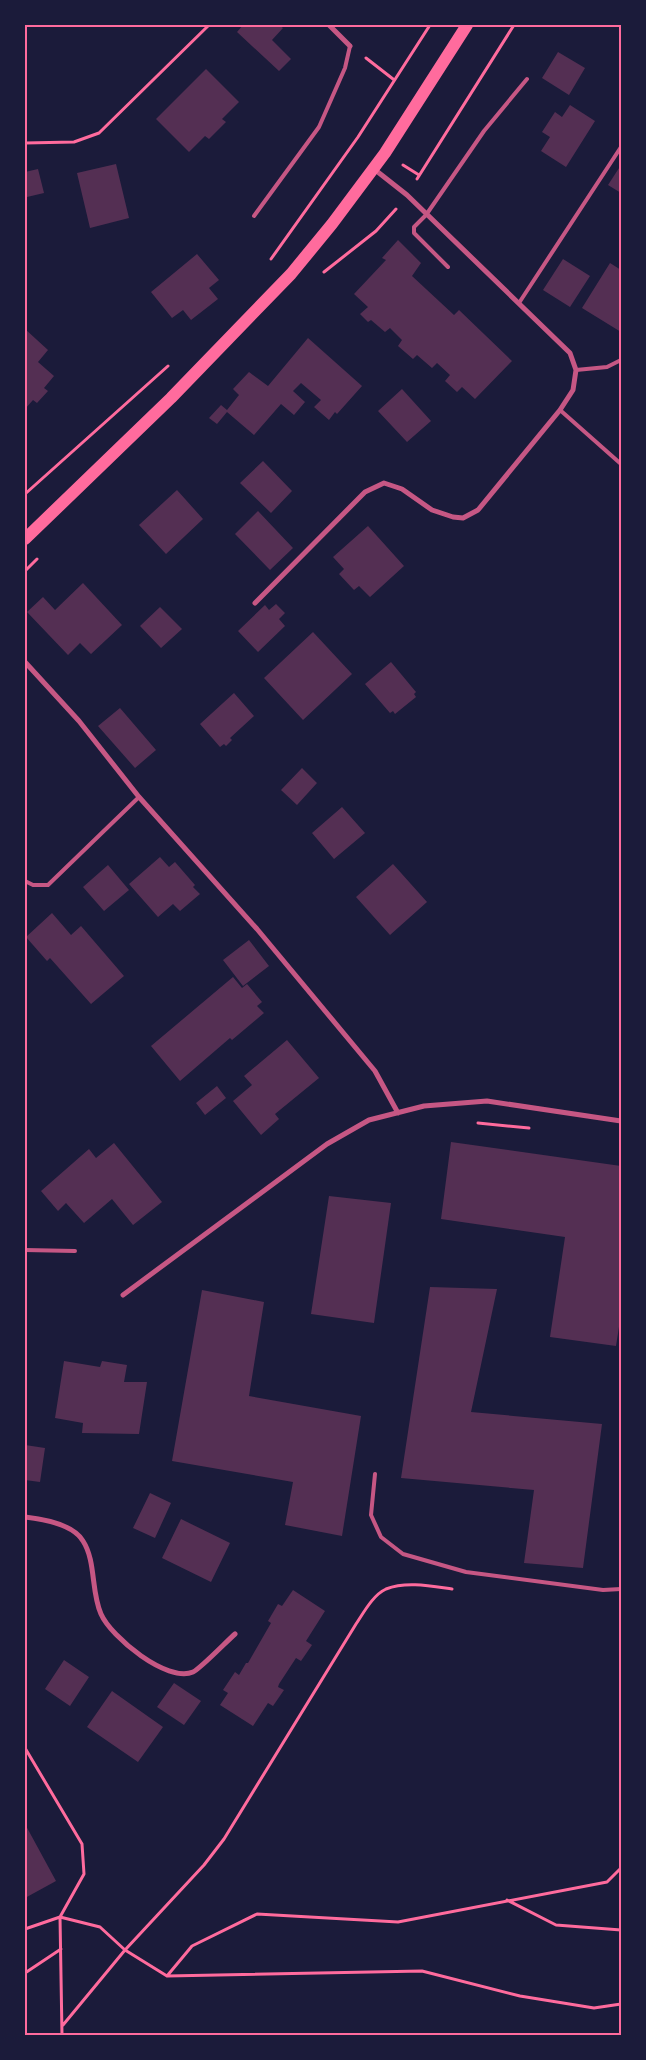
<svg xmlns="http://www.w3.org/2000/svg" width="646" height="2060" viewBox="0 0 646 2060" font-family="Bitter,serif">
<rect width="100%" height="100%" fill="#1b1b3a"/>
<path fill="#542f53" d="M243 25H279L283 28 272 40 291 59 279 71 237 32Z
M558 52 585 68 569 95 542 78Z
M206 69 239 102 222 119 226 122 209 139 205 136 189 152 156 119Z
M570 105 595 121 566 167 541 151 550 137 542 132 555 112 562 117Z
M116 164 129 218 90 228 77 173Z
M621 165V193L608 185Z
M38 169 44 193 27 197 25 172Z
M398 240 421 263 412 276 454 315 459 310 512 361 475 399 462 387 457 392 445 381 450 375 437 363 432 368 417 355 413 359 398 346 402 340 390 328 385 332 371 320 368 322 360 314 368 307 354 294 386 260 382 258Z
M197 254 219 280 209 288 218 299 191 320 183 310 172 318 151 292Z
M563 259 590 276 570 307 543 290Z
M610 263 621 270V332L582 308Z
M25 329 48 350 38 362 54 376 44 388 48 391 37 403 33 400 25 409Z
M308 338 362 386 337 414 335 412 329 420 314 407 321 400 301 383 293 391 305 402 294 415 281 404 254 435 227 412 217 424 209 418 221 405 227 410 239 395 233 389 249 372 268 386Z
M402 389 431 421 407 442 378 411Z
M263 461 292 491 271 513 240 483Z
M177 490 203 519 166 554 139 525Z
M258 511 293 548 270 570 235 534Z
M368 526 404 566 370 597 359 586 354 590 339 574 344 569 333 557Z
M83 583 122 625 91 654 80 643 68 655 27 612 43 597 55 610Z
M276 604 285 613 279 619 285 626 258 652 238 631 265 605 269 610Z
M160 607 182 629 161 648 140 626Z
M313 632 352 674 303 720 264 678Z
M391 662 416 692 414 694 416 697 395 714 393 711 390 713 365 684Z
M234 693 254 716 230 738 232 740 226 746 224 744 220 747 200 724Z
M120 708 156 750 135 768 98 726Z
M302 768 317 783 297 805 281 790Z
M342 807 365 833 334 859 312 833Z
M160 857 169 867 175 862 195 885 193 887 200 894 180 911 173 904 158 917 129 884Z
M393 864 427 902 390 935 356 897Z
M108 865 129 890 104 911 83 887Z
M52 913 71 935 81 926 124 976 91 1004 50 958 47 961 26 937Z
M249 940 269 966 243 986 223 960Z
M233 977 242 988 247 984 262 1002 257 1006 264 1013 232 1040 230 1038 180 1081 151 1046Z
M287 1040 319 1078 275 1114 279 1119 261 1135 233 1101 252 1085 244 1076Z
M217 1086 226 1098 205 1115 196 1103Z
M451 1142 621 1166V1314L616 1346 550 1337 565 1237 441 1219Z
M114 1143 162 1202 133 1225 112 1199 84 1223 66 1203 58 1211 41 1191 89 1149 96 1158Z
M329 1196 391 1203 374 1323 311 1314Z
M430 1287 497 1289 471 1412 602 1424 583 1568 524 1563 534 1490 401 1478Z
M202 1290 264 1302 249 1396 361 1416 342 1536 285 1525 293 1482 172 1461Z
M64 1361 100 1367 102 1361 127 1365 124 1382H147L139 1434 82 1433 83 1423 55 1418Z
M25 1445 45 1448 40 1482 25 1480Z
M150 1493 171 1503 155 1538 133 1528Z
M181 1519 230 1543 211 1582 162 1558Z
M293 1590 325 1611 306 1641 312 1645 301 1661 296 1658 279 1684 278 1687 284 1690 273 1706 268 1703 253 1726 220 1705 228 1693 223 1690 235 1672 239 1675 246 1663H248L271 1623 268 1621 278 1604 282 1606Z
M64 1660 89 1677 70 1706 45 1689Z
M174 1683 201 1701 184 1725 157 1707Z
M112 1691 163 1727 138 1762 87 1727Z
M25 1824 56 1881 25 1898Z"/>
<g fill="none" stroke-linecap="round" stroke-linejoin="round">
<path stroke="#ff6b9d" stroke-width="3" d="M366 58 393 79
M25 143 74 142 99 133 209 25
M403 165 419 175
M417 179 514 25
M271 259 358 137 430 25
M324 272 376 231 396 209
M25 494 168 366
M25 571 37 559
M478 1123 529 1128
M25 1748 82 1844 84 1874 60 1917 25 1929
M507 1900 556 1925 621 1930
M25 1973 61 1949
M167 1976 192 1946 257 1914 398 1922 607 1882 621 1868
M63 2025 125 1950 204 1865 224 1839 356 1624C364 1612 373 1595 386 1589 406 1581 431 1586 452 1589
M62 2035 60 1917 100 1927 125 1950 167 1976 422 1971 520 1996 594 2008 621 2004"/>
<path stroke="#c65784" stroke-width="4" d="M254 216 319 127 345 68 350 46
M448 267 414 233V227L426 215 484 131 527 79
M519 303 621 147
M576 370 607 367 621 360
M560 410 621 464
M25 881 33 885H48L139 797
M25 1250 75 1251
M375 1474 371 1515 381 1537 403 1554 466 1572 603 1590 621 1589"/>
<path stroke="#c65784" stroke-width="5" d="M329 25 350 46
M255 603 365 492 384 483 402 489 432 510 453 517 463 518 478 510 560 410 573 390 576 370 570 353 407 195 374 169
M25 662 79 721 139 797 257 929 375 1071 398 1113
M123 1295 327 1144 369 1120 424 1106 487 1101 621 1121
M25 1517C43 1519 73 1524 83 1541 96 1561 91 1592 101 1614 111 1637 167 1683 193 1672 200 1669 227 1641 235 1634"/>
<path stroke="#ff6b9d" stroke-width="12" d="M25 539 171 398 291 274 332 224 385 153 467 25"/>
</g>
<rect width="646" height="2060" fill="none" stroke="#1b1b3a" stroke-width="52"/>
<rect x="26" y="26" width="594" height="2008" fill="none" stroke="#ff6b9d" stroke-width="2"/>
</svg>
